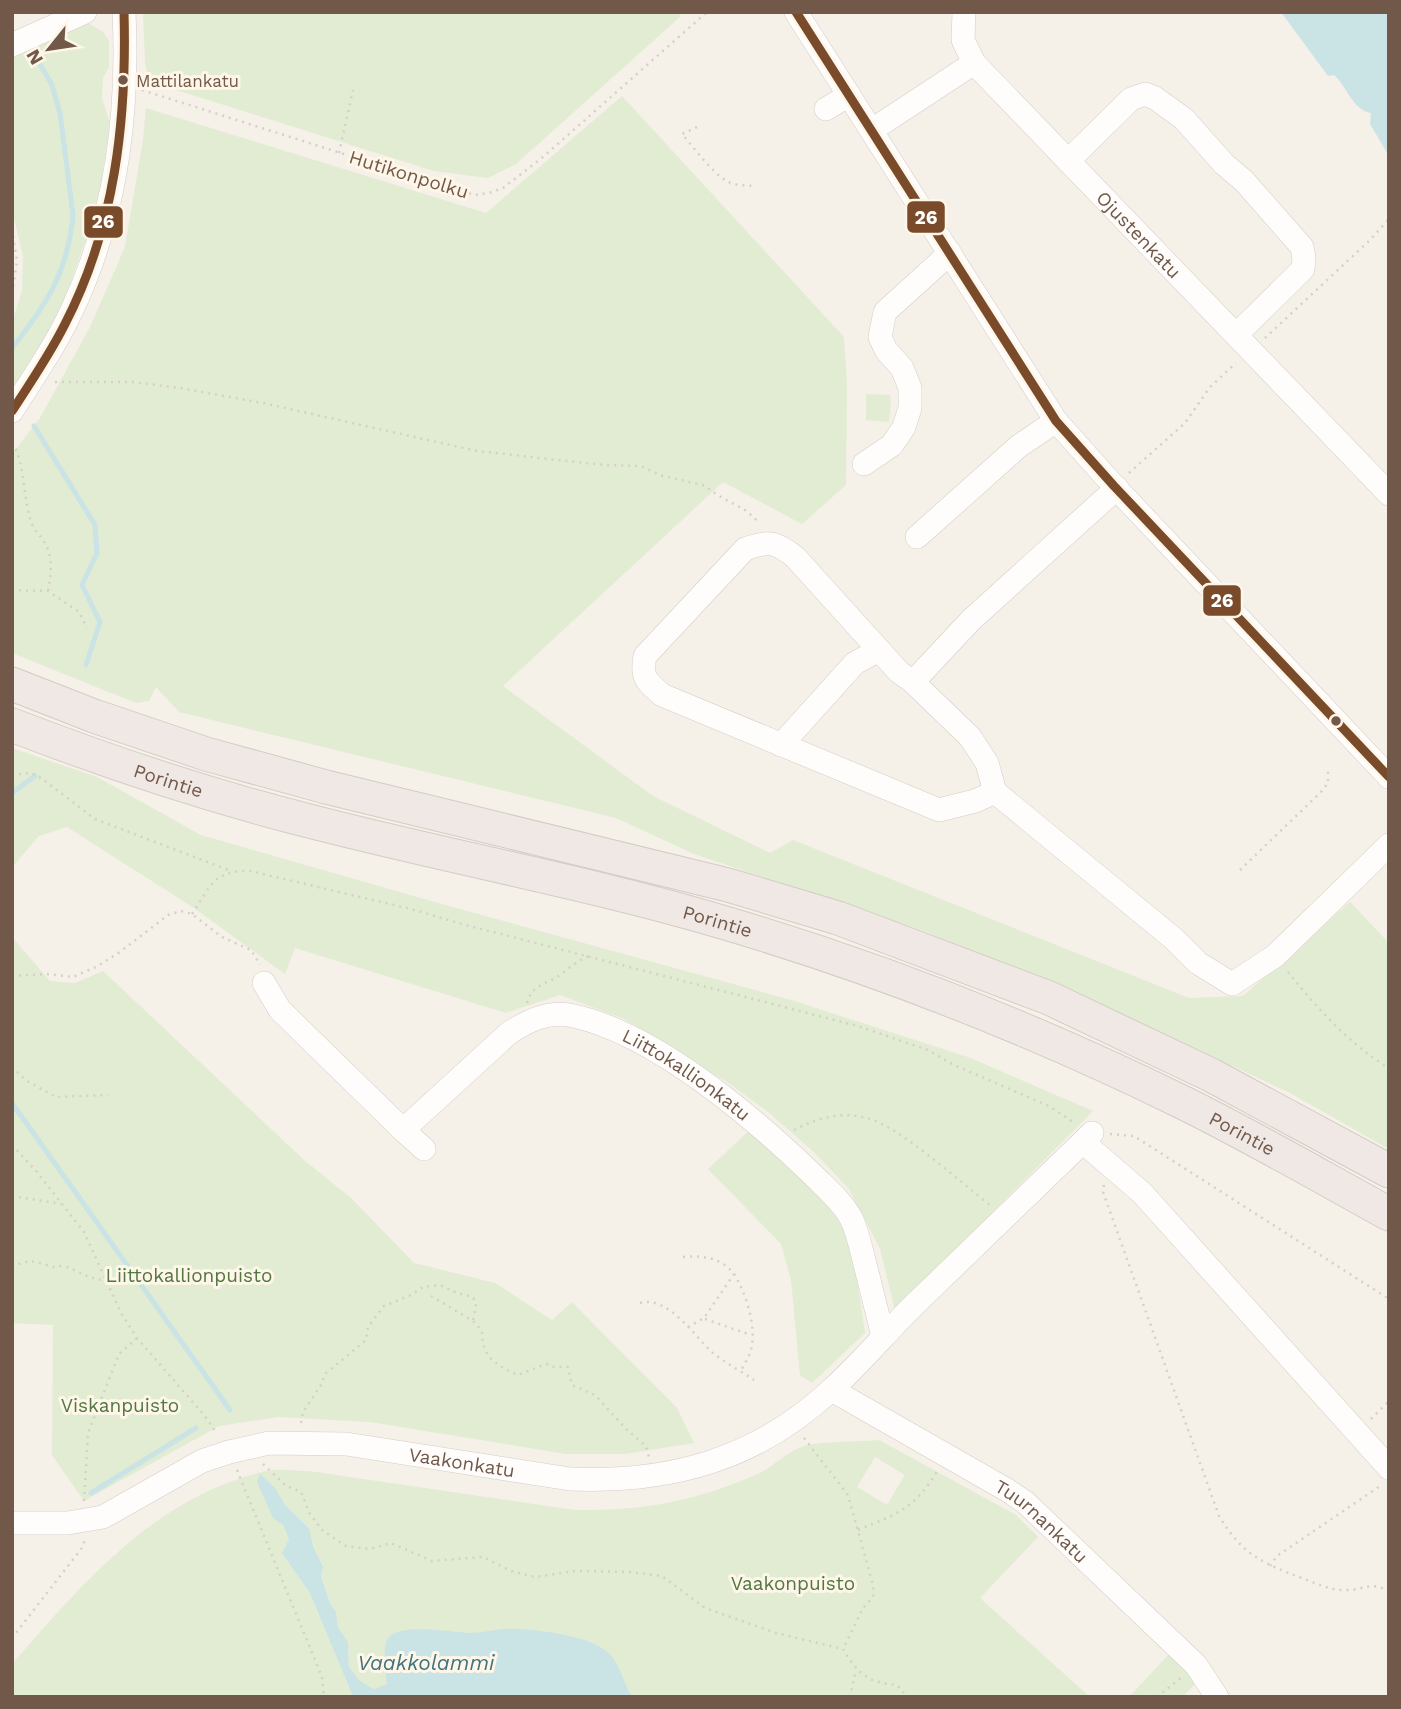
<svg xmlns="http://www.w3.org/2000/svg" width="1401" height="1709" viewBox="0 0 1401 1709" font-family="'Work Sans',sans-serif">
<rect width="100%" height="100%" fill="#f5f0e8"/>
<path fill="#e1ecd3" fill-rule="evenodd" d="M143 12H678L681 16 516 164 488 178 434 171 157 84 148 76 145 63Z
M86 22 103 32 109 41V67L103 78 102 98 110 123 98 206 66 295 41 348 12 388V322L22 291 23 256 12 210V58L63 31Z
M622 96 844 337 847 385 846 485 802 524 723 482 503 686 653 796 770 853 793 840 1189 998 1243 996 1350 902 1389 943V1149L1290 1093 1104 1006 926 932 694 854 616 818 179 712 156 687 149 701 136 703 12 653V454L40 418 90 327 125 247 143 140 146 108 486 213Z
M866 394 890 395 891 402 889 422 866 420Z
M12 748 97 777 201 835 438 903 791 1000 968 1057 1093 1111 895 1310 880 1249 849 1189 814 1152 768 1112 727 1082 624 1019 560 995 506 1013 295 948 285 974 191 906 67 827 39 836 12 867Z
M12 937 50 981 75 983 103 971 304 1160 351 1198 414 1263 495 1283 552 1320 572 1302 677 1408 694 1443 625 1454H566L370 1422 278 1417 219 1426 84 1501 52 1455 53 1325 12 1323Z
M753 1127 836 1210 851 1239 865 1333 812 1383 800 1375 791 1280 781 1244 708 1169Z
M879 1440 1016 1515 1038 1537 980 1598 1090 1697H545L385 1645V1670L388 1684 374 1689 360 1681 349 1667 348 1642 338 1627 336 1612 330 1603 321 1575 323 1565 313 1546 309 1528 286 1506 275 1488 283 1525 289 1539 283 1553 310 1593 353 1697H12V1664C83 1583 156 1496 266 1471 279 1468 295 1471 309 1471L575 1510C640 1511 693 1502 753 1476 771 1469 786 1452 804 1446 822 1441 859 1442 879 1440ZM875 1457 905 1475 887 1505 857 1487Z
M1169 1654 1198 1681 1182 1697H1129Z"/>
<path fill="#cae3e5" d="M1281 12H1389V156L1370 124 1371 113C1352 110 1347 86 1334 75L1328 76Z
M260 1474 275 1488 286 1506 309 1528 313 1546 323 1566 321 1576 330 1603 336 1612 338 1627 348 1642 349 1667 360 1681 374 1689 387 1684C386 1675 382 1645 388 1638 401 1622 453 1633 471 1633 485 1633 500 1628 514 1629 536 1629 584 1636 602 1648 620 1659 622 1681 632 1697H353L310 1593 282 1553 289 1539 283 1525 273 1518 257 1482Z"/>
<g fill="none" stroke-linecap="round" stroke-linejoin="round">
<path stroke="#cae3e5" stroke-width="5" d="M12 348C47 304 68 272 73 215L60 113 52 85 35 56
M34 426 95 525 97 553 82 585 100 622 86 665
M12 793 35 776
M12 1103 230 1410
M91 1493 196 1428"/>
<defs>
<g id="minor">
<path d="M796 12 1056 421 1114 486 1389 777"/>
<path d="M964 12 963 40 974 63"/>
<path d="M12 45 85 12"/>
<path d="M826 109 849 95"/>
<path id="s1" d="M872 130 974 63 1389 494"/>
<path d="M1068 161 1131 99 1145 94 1155 98 1184 119 1224 164 1244 181 1302 247 1304 258 1303 269 1236 335"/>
<path d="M12 411C33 378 56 345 72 310 116 217 129 114 124 12"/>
<path d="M864 464 892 445 904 427 910 408V388L902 368 886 350 880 337 885 312 950 253"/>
<path d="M1117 488 971 620 913 682 970 737 987 763 995 792 1174 939 1198 963 1232 984 1275 956 1389 845"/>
<path d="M917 537 1019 446 1056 421"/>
<path d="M913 682 899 672 795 557C776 542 769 540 745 549L645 656C641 678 646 681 662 695L939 810 975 801 995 792"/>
<path d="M781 745 855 663 879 650"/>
<path id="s2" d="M264 983 280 1010 403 1130 509 1033C529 1020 550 1010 574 1016 655 1034 753 1117 812 1174 825 1187 842 1201 851 1218 858 1232 861 1249 865 1264 871 1288 877 1312 883 1336"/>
<path d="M403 1130 424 1149"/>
<path d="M1083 1142 1142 1193 1389 1468"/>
<path id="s3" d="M832 1390 1007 1490 1025 1502 1196 1665 1217 1697"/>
<path id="s4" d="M12 1523H68L103 1517 202 1461 229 1452 269 1443 346 1444 570 1479C670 1483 755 1460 830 1391 859 1365 884 1335 912 1307 972 1249 1032 1191 1092 1133"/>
</g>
<g id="highway">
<path d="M12 684 94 716 206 754 326 787 728 885 838 918 1049 998 1211 1075 1389 1171"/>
<path id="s5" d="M12 725C113 764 216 798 321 824 454 858 590 883 722 922 882 969 1038 1031 1188 1105 1256 1139 1322 1177 1389 1214"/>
</g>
</defs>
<use href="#minor" stroke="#d4cdc6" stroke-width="24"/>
<use href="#highway" stroke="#d4cbc5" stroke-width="35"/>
<path stroke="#d7cfc9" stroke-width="2.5" stroke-dasharray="2 5" stroke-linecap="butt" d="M142 90 451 188 475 195 489 193 503 188 543 157 707 12
M697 127 682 134C695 149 709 169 725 180 733 186 744 185 753 186
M339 153 353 90
M12 229 17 261 12 294
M1265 338 1370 240 1389 219
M55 382H132L180 388 263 403 477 451 604 465 640 466 663 476 703 485 719 496 745 510 760 523
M12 443C25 459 23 503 32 524 38 536 47 541 50 557 52 569 50 579 48 591
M1129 473 1185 423 1210 387 1236 363
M12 590 48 591 79 612 87 628
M12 775 31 773 41 778 95 819 231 871
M1240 870 1321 792 1328 783V768
M192 914C211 886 213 870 250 871L411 909 462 924 858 1026 928 1050 954 1065 1049 1106 1073 1122
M1288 972C1316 1007 1350 1045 1389 1068
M12 976 47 974 73 977 96 967 120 952 168 915 181 911 192 914 222 937 251 950 260 965
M527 1003C531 985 547 984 560 975 571 967 577 961 589 956
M12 1067 27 1081 56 1097 108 1095
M794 1130C817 1118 841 1111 867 1118 899 1126 961 1183 990 1205
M1110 1134 1134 1136 1389 1299
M12 1145 37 1172 84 1232 121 1313 137 1338 204 1415 217 1434
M1104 1185 1103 1192 1219 1516C1243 1556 1263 1563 1304 1579 1318 1584 1332 1591 1347 1590 1365 1590 1369 1581 1389 1591
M12 1196 61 1204
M683 1257C703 1255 722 1258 734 1274L704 1318 688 1327
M12 1267C30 1259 33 1261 50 1266 56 1268 56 1266 62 1266 78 1269 88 1280 105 1280
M734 1274C746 1293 757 1327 751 1350 749 1357 744 1364 741 1371
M431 1296 473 1321 482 1331C482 1358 496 1365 518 1375L546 1364 554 1367H568L572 1385 595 1395 627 1430 646 1446 649 1457
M640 1303C668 1295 694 1336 713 1353 725 1363 741 1371 754 1380
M705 1319 751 1335
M1371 1419 1389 1401
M301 1423 303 1412 321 1385 325 1374 366 1340 368 1327 384 1306 411 1295 423 1287 440 1285 457 1293 473 1297 476 1304 473 1321
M804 1438 848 1495 873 1585V1597L863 1608 843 1649
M263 1464 285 1485 301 1492 310 1514 323 1531 346 1546 370 1549 391 1543 432 1561 483 1557 511 1571 535 1577 575 1571 631 1572 662 1576 705 1608 776 1633 843 1649C851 1663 862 1678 879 1682 897 1687 893 1679 907 1697
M237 1470 322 1677 324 1697
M84 1501 88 1433 119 1354 137 1338
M858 1530C897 1514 915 1509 937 1471
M1270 1566 1277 1556 1380 1486
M12 1638 82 1548 85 1540
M850 1697 856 1670
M1157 1697 1182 1677"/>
<use href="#minor" stroke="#fefdfc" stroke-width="23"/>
<use href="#highway" stroke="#f0e8e4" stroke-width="33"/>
<defs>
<path id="bus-1" d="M796 12 1056 421 1114 486 1389 777
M12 411C31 382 50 354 65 324 115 227 127 120 124 12"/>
</defs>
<use href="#bus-1" stroke="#fef6e8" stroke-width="14"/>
<use href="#bus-1" stroke="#7a4b2a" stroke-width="9"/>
</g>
<g fill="#725849" stroke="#fef6e8" stroke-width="2.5">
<circle cx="123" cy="80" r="6"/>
<circle cx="1336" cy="721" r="6"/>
</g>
<g text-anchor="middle" stroke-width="6" stroke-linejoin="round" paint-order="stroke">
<g font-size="17" fill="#725849" stroke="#fef6e8" text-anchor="start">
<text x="136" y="87">Mattilankatu</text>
</g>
<g font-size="19" fill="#725849" stroke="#fef6e8">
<text transform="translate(409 174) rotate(17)" y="7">Hutikonpolku</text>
<text dy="7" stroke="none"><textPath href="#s1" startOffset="360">Ojustenkatu</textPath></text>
<text dy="7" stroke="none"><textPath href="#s5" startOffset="166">Porintie</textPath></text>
<text dy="7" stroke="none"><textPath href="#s5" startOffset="733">Porintie</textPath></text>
<text dy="7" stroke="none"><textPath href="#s2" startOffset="544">Liittokallionkatu</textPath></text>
<text dy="7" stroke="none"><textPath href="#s5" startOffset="1300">Porintie</textPath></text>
<text dy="7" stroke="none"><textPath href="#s4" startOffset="469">Vaakonkatu</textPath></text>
<text dy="7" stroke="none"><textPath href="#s3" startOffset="248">Tuurnankatu</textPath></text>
</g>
<g font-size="19" fill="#527842" stroke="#fef6e8">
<text x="189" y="1282">Liittokallionpuisto</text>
<text x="120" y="1412">Viskanpuisto</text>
<text x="793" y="1590">Vaakonpuisto</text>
</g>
<g font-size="21" font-style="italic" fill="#41747e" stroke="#fef6e8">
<text x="426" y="1670">Vaakkolammi</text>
</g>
</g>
<g stroke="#fef6e8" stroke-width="2.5">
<rect x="906" y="200" width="40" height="34" rx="7" fill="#7a4b2a"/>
<rect x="83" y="205" width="41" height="34" rx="7" fill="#7a4b2a"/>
<rect x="1202" y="584" width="40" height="33" rx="7" fill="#7a4b2a"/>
</g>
<g font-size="19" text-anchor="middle" font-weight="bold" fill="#fff">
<text x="926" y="224">26</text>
<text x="103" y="228">26</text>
<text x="1222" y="607">26</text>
</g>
<rect width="1401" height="1709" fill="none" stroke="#725849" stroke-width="28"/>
<g transform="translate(49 49) rotate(240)" stroke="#fef6e8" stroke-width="5" paint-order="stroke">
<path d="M0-5L12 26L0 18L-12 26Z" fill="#725849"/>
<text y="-10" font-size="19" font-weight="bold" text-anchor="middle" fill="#725849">N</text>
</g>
</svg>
